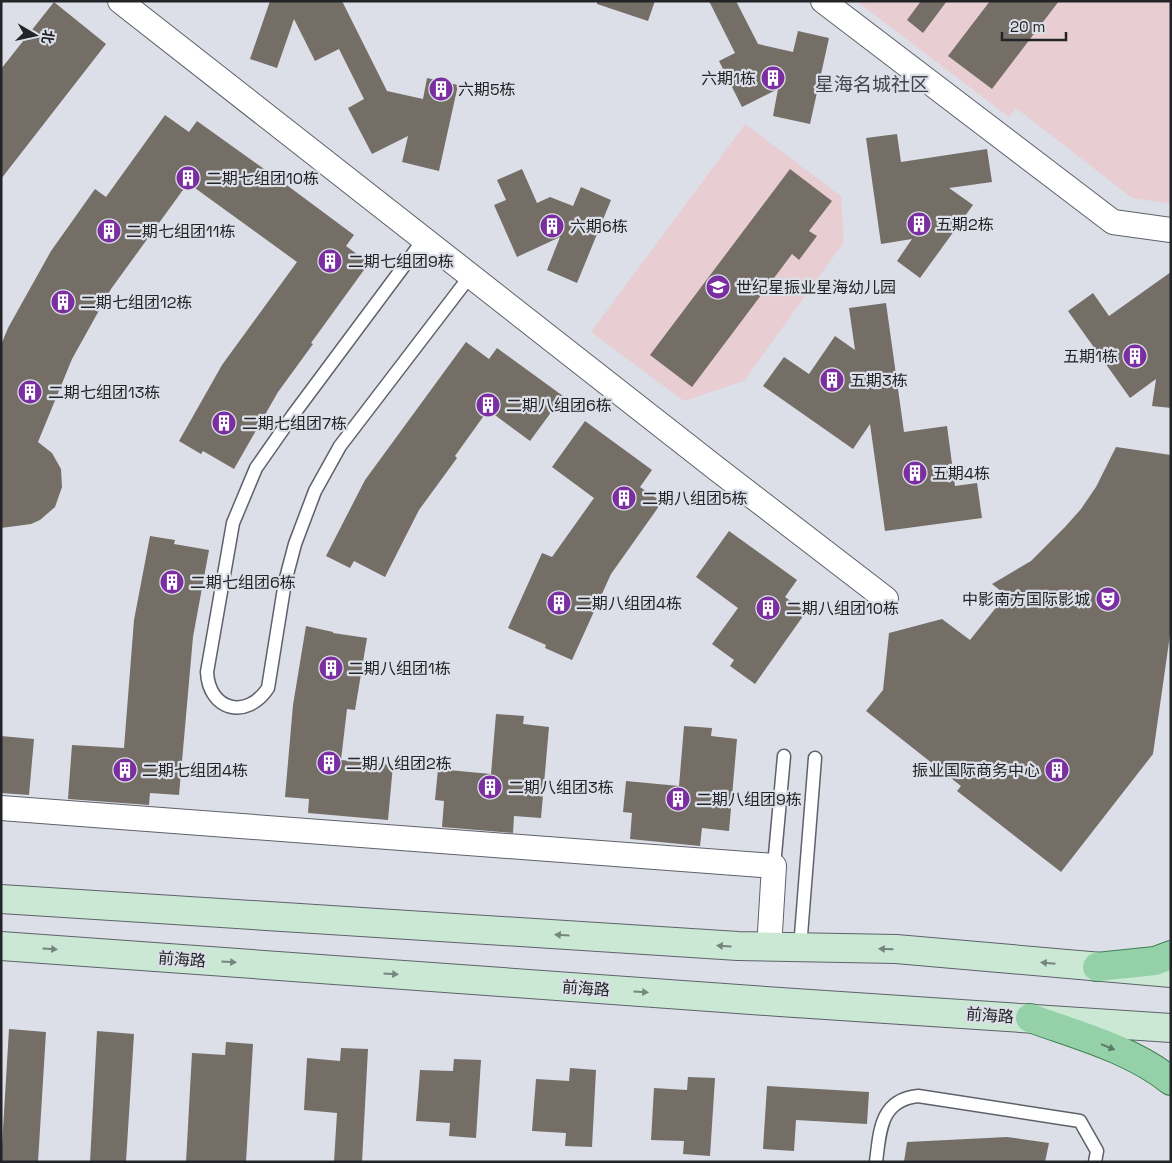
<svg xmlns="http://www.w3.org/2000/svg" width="1172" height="1163" viewBox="0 0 1172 1163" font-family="'Space Grotesk','Noto Sans SC',sans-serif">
<rect width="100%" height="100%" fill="#dcdfe8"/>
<path fill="#e8ced2" d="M856 1H1171V204L1132 198 1016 108 1009 117Z
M745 124 841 196 844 242 744 381 684 401 591 332Z"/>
<path fill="#746e67" d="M270 1H342L387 91 423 99 427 78 458 85 439 171 402 162 408 136 372 154 348 108 364 99 339 49 315 61 294 19 277 68 250 59Z
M597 1H655L648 21 597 4Z
M709 1H736L758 44 793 52 798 31 829 38 810 124 773 116 778 89 742 107 719 61 735 53Z
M921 1H947L923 33 907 20Z
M990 1H1059L992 89 948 56Z
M54 2 106 44 1 179V69Z
M165 115 189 132 197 121 288 186 354 235 346 246 369 263 311 343 313 344 278 392 234 469 203 451 201 454 179 441 222 365 297 262 188 183 111 289 72 359 38 442 52 453 61 469 62 487 55 507 40 520 31 524 1 528V345L8 328 51 251 95 189 106 197Z
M897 134 901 162 987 149 992 182 949 188 973 205 920 278 897 261 912 239 881 244 866 138Z
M522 169 537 203 550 197 573 206 581 187 611 200 577 283 547 270 560 237 517 257 494 205 506 200 497 180Z
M790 169 832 201 809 231 817 236 799 260 792 254 692 387 650 355Z
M1171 272V408L1152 406 1156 379 1130 398 1068 311 1093 293 1109 316Z
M886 303 904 432 947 426 955 486 977 483 982 518 885 531 870 424 853 449 763 386 784 357 809 374 835 336 855 350 849 308Z
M466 342 489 359 497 348 563 396 530 441 488 410 455 456 457 458 419 510 385 577 354 561 350 568 326 556 365 480Z
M585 421 652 470 640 487 662 502 611 574 572 660 545 648 546 645 508 628 542 553 552 557 594 498 552 467Z
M1116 447 1171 455V628L1153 754 1061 872 957 791 961 786 866 711 883 690 889 633 942 619 970 640 1006 595 992 584 1031 561 1065 527 1081 509 1096 487Z
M729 531 797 580 785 597 806 612 755 684 730 666 734 660 712 644 738 608 696 577Z
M150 536 175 540 174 544 209 550 193 637 179 795 150 793 149 805 68 799 72 745 124 748 134 620Z
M306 626 333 632V633L367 638 355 710 347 709 341 760 393 765 388 820 308 813 309 799 285 797 293 705Z
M496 714 524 716 523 724 549 727 541 818 514 816 513 833 442 827 444 801 435 800 438 769 491 774Z
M684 726 712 728 711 736 737 739 729 831 702 828 700 846 630 839 632 813 623 812 626 781 679 786Z
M1 736 34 739 29 795 1 793Z
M9 1029 46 1032 38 1162H1Z
M97 1031 134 1034 126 1162H90Z
M226 1042 253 1044 246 1162H186L192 1053 225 1055Z
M341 1048 368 1049 362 1162H334L337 1113 304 1110 307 1058 340 1061Z
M454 1059 481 1060 476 1138 449 1136 450 1123 416 1121 420 1070 453 1071Z
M570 1068 596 1070 592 1147 565 1146 566 1133 532 1131 536 1079 569 1081Z
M688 1077 715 1078 710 1156 683 1154 684 1141 651 1140 654 1088 687 1090Z
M767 1086 869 1092 867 1124 796 1120 794 1151 763 1149Z
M1007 1137 1049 1143 1045 1162H904L907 1142Z"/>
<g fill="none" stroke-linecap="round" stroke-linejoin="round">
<defs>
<path id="lane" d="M424 239 293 415 256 468 233 523 207 672C209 711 247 720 268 688L285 582 295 544 315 491 340 446 470 276
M774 866 784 756
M800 948 815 758
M876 1162C880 1131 880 1100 918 1096L1080 1121 1097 1151 1095 1162"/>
<path id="street" d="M120 1 717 469 886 599
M823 1 1113 222 1171 230
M1 808 774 866 769 948"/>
<path id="secondary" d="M1 899 738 946 896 949 1171 973
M1 946 780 1002 1171 1028"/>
<path id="primary" d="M1097 967 1155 961 1171 955
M1030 1018C1077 1035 1131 1049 1171 1081"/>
</defs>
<use href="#lane" stroke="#5e6169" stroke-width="15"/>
<use href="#street" stroke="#5e6169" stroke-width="26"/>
<use href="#secondary" stroke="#5e6169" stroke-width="30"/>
<use href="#primary" stroke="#3f8155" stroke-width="30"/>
<use href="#lane" stroke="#fff" stroke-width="12"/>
<use href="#street" stroke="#fff" stroke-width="24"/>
<use href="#secondary" stroke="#cae8d4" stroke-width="28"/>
<use href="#primary" stroke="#95d1a8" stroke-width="28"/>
</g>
<defs><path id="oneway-solid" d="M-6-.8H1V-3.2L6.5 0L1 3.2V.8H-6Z" transform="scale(1.25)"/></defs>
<g fill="#76867e">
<use href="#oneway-solid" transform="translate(562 935) rotate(-176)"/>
<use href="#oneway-solid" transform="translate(724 946) rotate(-176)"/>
<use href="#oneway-solid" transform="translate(50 949) rotate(4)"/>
<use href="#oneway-solid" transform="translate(886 949) rotate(-179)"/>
<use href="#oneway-solid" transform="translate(229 962) rotate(4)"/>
<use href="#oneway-solid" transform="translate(1048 963) rotate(-175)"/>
<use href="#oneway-solid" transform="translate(391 974) rotate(4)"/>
<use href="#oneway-solid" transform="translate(641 992) rotate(4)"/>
</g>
<use fill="#5c7a68" href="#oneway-solid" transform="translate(1108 1047) rotate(22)"/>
<defs>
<symbol id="building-disc" viewBox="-11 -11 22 22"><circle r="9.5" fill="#7a2ea0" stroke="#dcdfe8"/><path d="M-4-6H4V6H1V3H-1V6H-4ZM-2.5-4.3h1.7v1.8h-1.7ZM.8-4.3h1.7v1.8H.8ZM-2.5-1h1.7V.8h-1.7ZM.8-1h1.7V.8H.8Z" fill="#fff"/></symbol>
<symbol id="school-disc" viewBox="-11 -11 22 22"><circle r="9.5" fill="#7a2ea0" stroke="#dcdfe8"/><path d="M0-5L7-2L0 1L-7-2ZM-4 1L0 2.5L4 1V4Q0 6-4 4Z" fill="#fff"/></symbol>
<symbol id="theatre-disc" viewBox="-11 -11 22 22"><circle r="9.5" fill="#7a2ea0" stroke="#dcdfe8"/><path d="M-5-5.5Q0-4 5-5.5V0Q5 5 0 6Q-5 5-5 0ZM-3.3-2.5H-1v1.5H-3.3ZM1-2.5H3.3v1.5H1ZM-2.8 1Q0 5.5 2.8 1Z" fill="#fff"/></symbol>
</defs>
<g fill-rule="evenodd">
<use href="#building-disc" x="759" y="64" width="28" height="28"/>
<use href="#building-disc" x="427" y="75" width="28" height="28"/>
<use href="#building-disc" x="174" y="164" width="28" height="28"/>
<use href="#building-disc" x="905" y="210" width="28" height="28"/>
<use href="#building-disc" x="538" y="212" width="28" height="28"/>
<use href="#building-disc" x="95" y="217" width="28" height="28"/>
<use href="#building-disc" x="316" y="247" width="28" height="28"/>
<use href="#school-disc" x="704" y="273" width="28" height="28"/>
<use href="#building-disc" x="49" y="288" width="28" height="28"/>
<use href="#building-disc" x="1121" y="342" width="28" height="28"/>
<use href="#building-disc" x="818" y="366" width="28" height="28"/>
<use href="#building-disc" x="16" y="378" width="28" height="28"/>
<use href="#building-disc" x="474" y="391" width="28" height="28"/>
<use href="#building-disc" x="210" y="409" width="28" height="28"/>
<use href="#building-disc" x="901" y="459" width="28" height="28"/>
<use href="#building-disc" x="610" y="484" width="28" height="28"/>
<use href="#building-disc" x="158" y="568" width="28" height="28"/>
<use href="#theatre-disc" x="1094" y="585" width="28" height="28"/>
<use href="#building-disc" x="545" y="589" width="28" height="28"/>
<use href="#building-disc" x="754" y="594" width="28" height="28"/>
<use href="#building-disc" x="317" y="654" width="28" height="28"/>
<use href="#building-disc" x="315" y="749" width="28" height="28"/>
<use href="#building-disc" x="111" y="756" width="28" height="28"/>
<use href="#building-disc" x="1043" y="756" width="28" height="28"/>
<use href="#building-disc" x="476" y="773" width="28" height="28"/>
<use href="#building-disc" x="664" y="785" width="28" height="28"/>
</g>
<g text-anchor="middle" stroke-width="4.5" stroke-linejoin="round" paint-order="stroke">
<g font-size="16" fill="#232427" stroke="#dcdfe8" text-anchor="start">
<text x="756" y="84" text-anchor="end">六期1栋</text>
<text x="458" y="95">六期5栋</text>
<text x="206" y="184">二期七组团10栋</text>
<text x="936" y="230">五期2栋</text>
<text x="570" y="232">六期6栋</text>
<text x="126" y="237">二期七组团11栋</text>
<text x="348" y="267">二期七组团9栋</text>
<text x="736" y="293">世纪星振业星海幼儿园</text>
<text x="80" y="308">二期七组团12栋</text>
<text x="1118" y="362" text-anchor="end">五期1栋</text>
<text x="850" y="386">五期3栋</text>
<text x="48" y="398">二期七组团13栋</text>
<text x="506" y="411">二期八组团6栋</text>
<text x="242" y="429">二期七组团7栋</text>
<text x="932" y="479">五期4栋</text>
<text x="642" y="504">二期八组团5栋</text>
<text x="190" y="588">二期七组团6栋</text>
<text x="1090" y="605" text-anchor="end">中影南方国际影城</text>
<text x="576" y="609">二期八组团4栋</text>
<text x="786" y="614">二期八组团10栋</text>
<text x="348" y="674">二期八组团1栋</text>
<text x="346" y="769">二期八组团2栋</text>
<text x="142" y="776">二期七组团4栋</text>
<text x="1040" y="776" text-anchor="end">振业国际商务中心</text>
<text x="508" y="793">二期八组团3栋</text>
<text x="696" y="805">二期八组团9栋</text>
</g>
<g font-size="16" fill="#232427" stroke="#dcdfe8">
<text transform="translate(182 959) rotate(4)" y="6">前海路</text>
<text transform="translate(586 988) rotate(4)" y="6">前海路</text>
<text transform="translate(990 1015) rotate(4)" y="6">前海路</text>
</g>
<g font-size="19" fill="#43454c" stroke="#dcdfe8">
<text x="872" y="91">星海名城社区</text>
</g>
</g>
<rect width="1172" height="1163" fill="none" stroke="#232427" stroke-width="5"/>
<g transform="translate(35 35) rotate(99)" stroke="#dcdfe8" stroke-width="4" paint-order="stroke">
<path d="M0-4L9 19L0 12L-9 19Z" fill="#232427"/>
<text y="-8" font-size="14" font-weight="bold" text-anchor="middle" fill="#232427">北</text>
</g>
<path d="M1002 32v8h64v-8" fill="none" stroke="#232427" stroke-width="2.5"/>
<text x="1010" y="32" font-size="15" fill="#232427" stroke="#dcdfe8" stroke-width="4" paint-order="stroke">20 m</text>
</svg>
